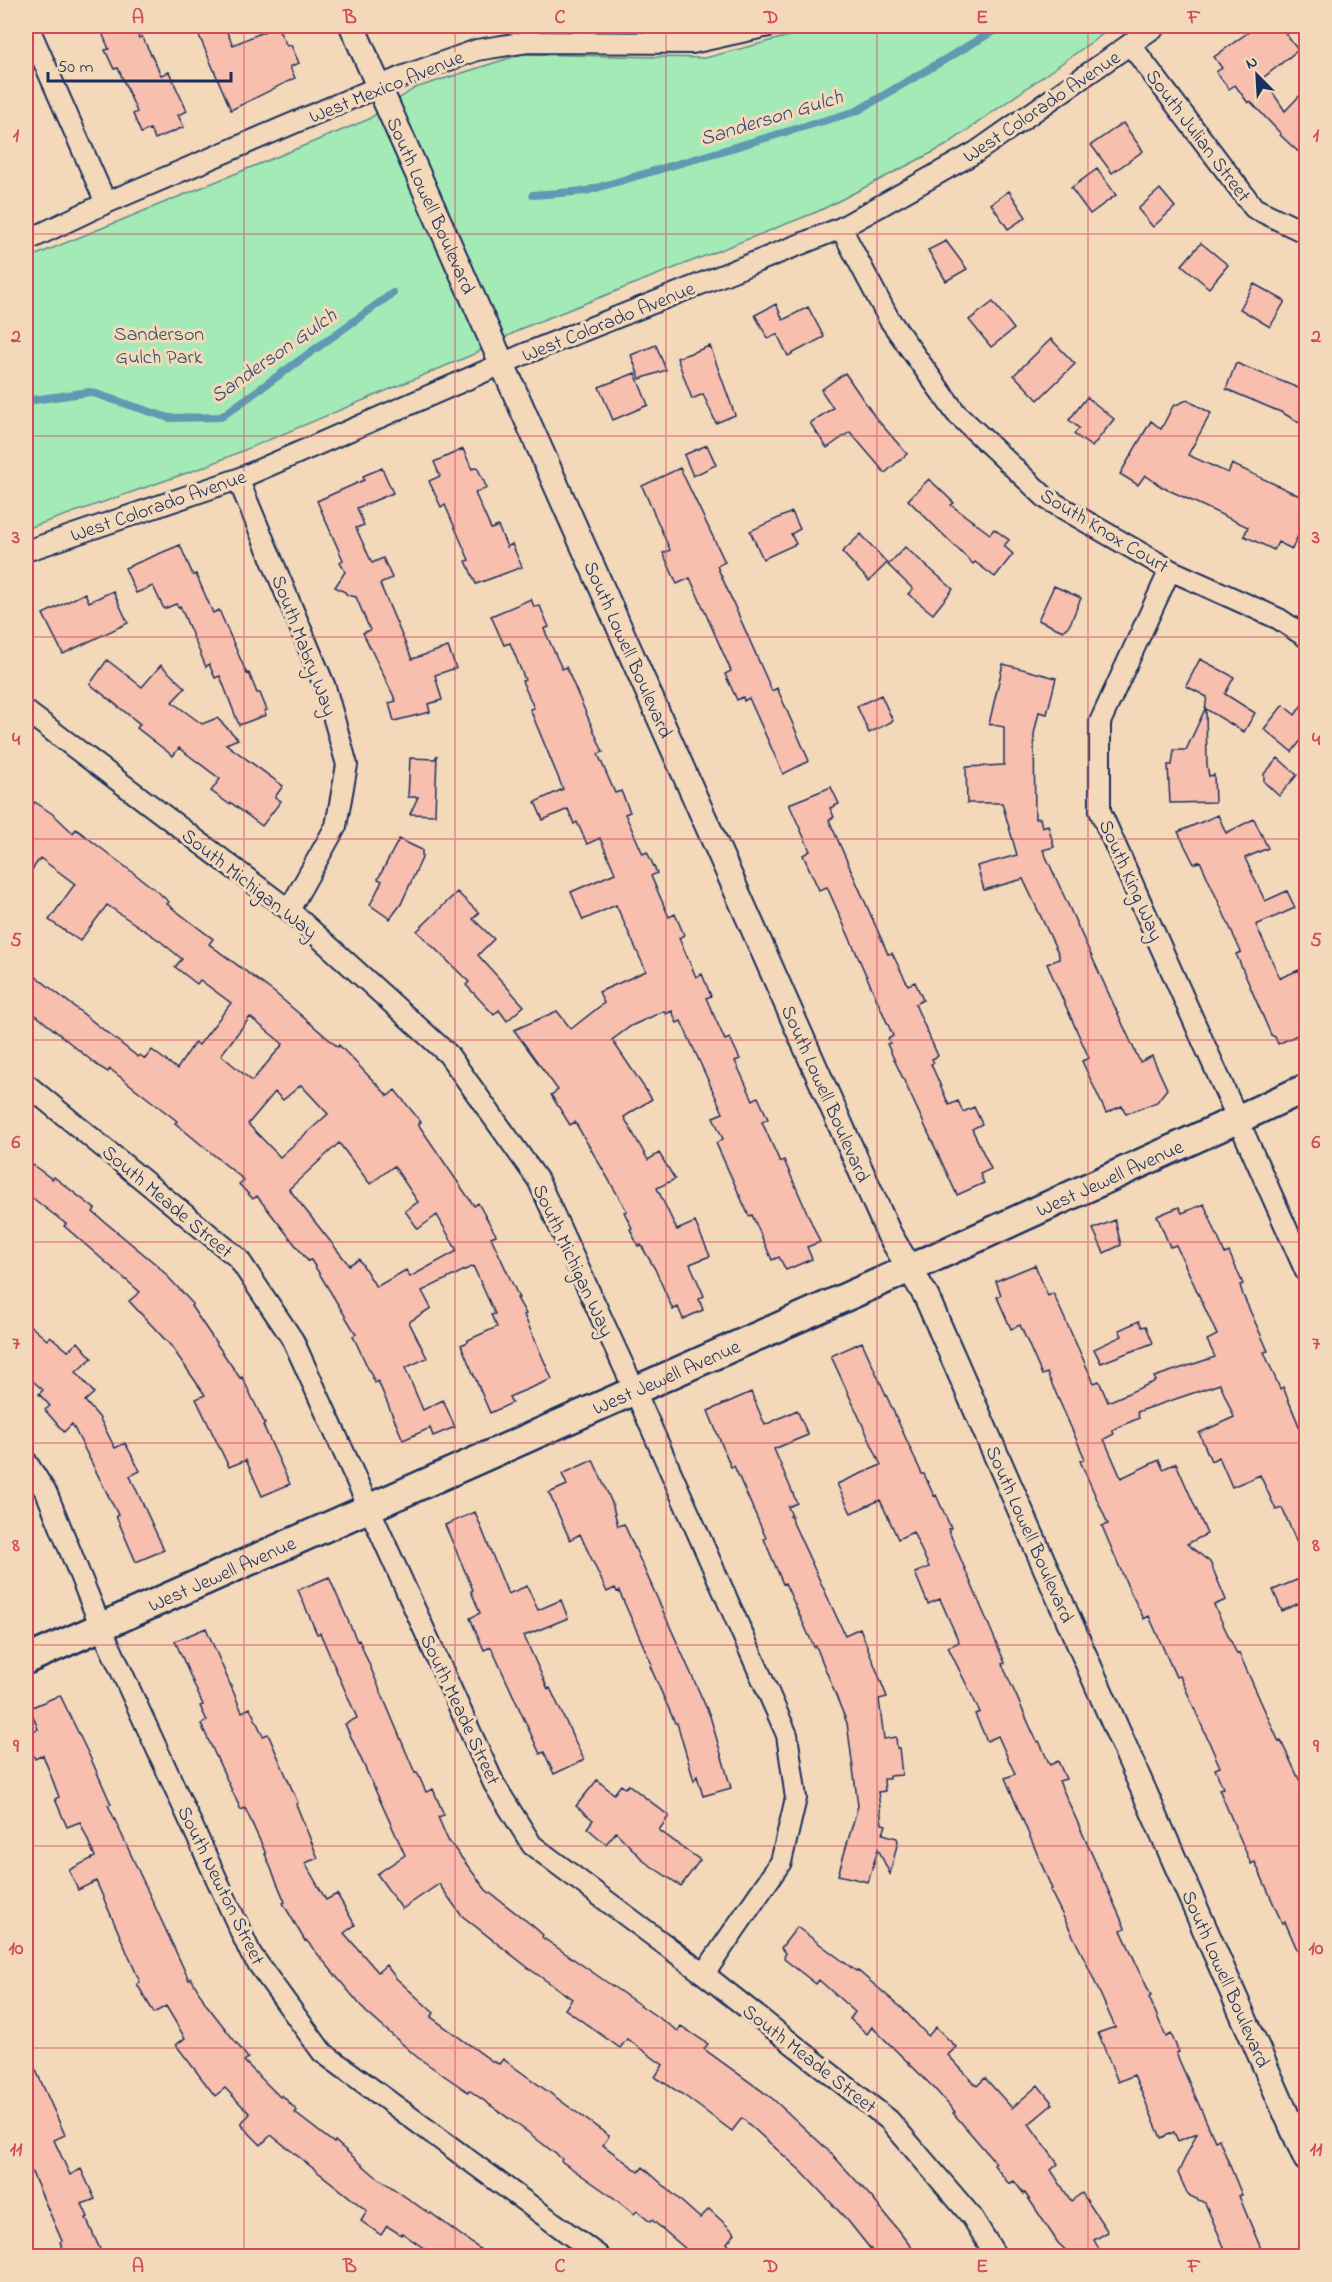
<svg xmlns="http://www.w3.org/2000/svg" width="1332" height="2282" viewBox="0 0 1332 2282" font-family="'Indie Flower',sans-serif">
<rect width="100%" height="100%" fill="#f3d9ba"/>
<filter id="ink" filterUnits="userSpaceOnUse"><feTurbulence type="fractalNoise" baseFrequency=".0167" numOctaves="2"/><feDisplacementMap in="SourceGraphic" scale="12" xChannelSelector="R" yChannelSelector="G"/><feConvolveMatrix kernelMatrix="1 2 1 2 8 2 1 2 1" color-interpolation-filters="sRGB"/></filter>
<g filter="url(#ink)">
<path fill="#a3eab7" stroke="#5f8c8a" stroke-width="1.5" d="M827 26H1114L945 146 819 211 525 327 474 354 204 467 26 529V259L367 120 415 88 522 54 705 58Z"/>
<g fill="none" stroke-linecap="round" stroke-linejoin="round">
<path stroke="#6099b1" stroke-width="8" d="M533 195 586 191 857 111 1002 26
M26 401 90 392 169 418 221 417 393 293"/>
</g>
<path fill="#f8beae" stroke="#1b2f5e" stroke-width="1.5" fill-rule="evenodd" d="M99 26H134L139 38 142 36 161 75 169 72 187 111 178 115 184 127 155 139 150 129 141 133 133 114 137 112 118 68 114 69 105 50 109 49Z
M195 26H224L233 45 277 26 287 46 291 45 299 63 290 67 295 78 231 110Z
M1257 26H1280L1298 50 1263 78 1285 111 1306 89V155L1304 157 1280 135 1281 134 1250 101 1248 103 1235 85 1229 89 1216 72 1222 68 1214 57Z
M1123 123 1143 151 1112 173 1091 145Z
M1097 169 1116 195 1090 214 1071 188Z
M1160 189 1175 207 1153 227 1138 209Z
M1009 191 1026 217 1008 229 991 204Z
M946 241 967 269 946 281 928 250Z
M1201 243 1228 265 1209 288 1182 265Z
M1254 284 1285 301 1270 327 1240 309Z
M993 302 1014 329 991 347 969 320Z
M776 304 783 320 808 307 824 337 788 356 777 334 768 339 755 315Z
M1051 339 1075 364 1038 400 1014 375Z
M656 345 666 370 640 379 631 355Z
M710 346 735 415 716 423 703 394 692 399 677 358Z
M1236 363 1306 391V427L1283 413 1226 389Z
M635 373 648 405 613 420 599 387Z
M845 373 875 417 907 454 885 473 850 432 827 448 810 423 833 408 821 390Z
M1087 397 1114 419 1092 447 1074 434 1079 428 1069 420Z
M1187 400 1211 413 1188 455 1228 473 1232 464 1306 499V518L1292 549 1278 542 1274 550 1244 536 1248 527 1162 487 1145 475 1138 485 1120 474 1151 421 1161 429 1173 406Z
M707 445 716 465 693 476 684 455Z
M463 449 472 469 477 467 487 488 475 493 491 529 498 526 507 547 512 544 522 567 476 584 466 561 469 560 445 505 441 507 429 481 440 476 434 462Z
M382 468 393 493 357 508 364 525 356 528 372 563 383 558 392 578 380 584 412 659 448 647 456 668 435 675 442 700 428 704 430 712 394 721 389 703 396 701 363 633 370 630 356 597 347 595 345 592 335 587 345 572 340 562 343 560 317 501 364 480 363 476Z
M680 468 725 562 717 566 772 691 777 688 809 761 783 774 749 698 744 701 743 697 737 700 725 674 731 671 690 578 677 584 663 553 670 550 642 486Z
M929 479 954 503 951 505 990 534 994 529 1009 540 1004 546 1013 554 995 577 975 562 973 564 908 500Z
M792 512 800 529 791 534 796 544 763 559 750 531Z
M861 534 887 563 869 581 842 552Z
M180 545 193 575 196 574 213 613 219 610 247 674 249 673 257 693H260L267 710 264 711 266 715 239 725 220 676 215 678 209 664 206 667 180 606 178 607 176 604 164 609 153 586 136 593 125 568Z
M905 547 953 589 933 614 908 594 913 589 888 565Z
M1054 586 1081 598 1070 624 1063 631 1038 620Z
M113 591 128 623 63 654 43 614 85 593 89 602Z
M531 599 534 607 540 606 549 627 544 629 562 669 566 667 603 752 598 754 615 793 621 791 630 812 625 814 643 854 647 852 657 873 651 876 669 917 675 914 684 935 679 938 696 977 702 974 711 996 706 998 725 1040 730 1038 740 1059 735 1061 753 1100 758 1097 768 1119 762 1122 780 1162 784 1160 820 1242 807 1247 812 1259 786 1270 779 1257 772 1260 752 1215 749 1216 716 1143 723 1139 713 1117 723 1113 681 1021 677 1023 672 1011 666 1014 664 1011 631 1026 612 1040 652 1099 624 1117 648 1160 659 1153 675 1179 657 1188 677 1230 695 1222 710 1256 690 1264 704 1296 699 1299 703 1310 683 1319 678 1307 673 1310 655 1269 641 1245 638 1246 630 1229 632 1228 624 1212 627 1211 575 1122 570 1125 551 1095 558 1090 514 1030 557 1011 571 1029 604 1003 599 992 646 971 616 905 583 920 571 892 615 873 600 838 587 844 577 822 574 824 568 809 543 820 535 802 563 789 530 709 534 708 522 681 525 680 510 643 504 645 491 616Z
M1200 659 1234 677 1225 694 1255 713 1244 732 1206 709 1207 765 1209 776 1214 775 1215 802 1170 803 1168 765H1172L1174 750H1186L1205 709 1207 697 1186 686Z
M107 660 142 687 161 665 185 688 172 702 202 724 217 718 238 739 226 744 283 786 275 797 281 801 262 826 231 803 229 804 211 791 220 779 179 748 173 756 137 728 140 724 90 684Z
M1003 664 1056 678 1047 714 1039 712 1034 734 1035 819 1040 818 1042 827 1048 825 1054 847 1043 850 1140 1062 1152 1056 1167 1089 1157 1102 1126 1114 1122 1106 1106 1113 1082 1061 1089 1058 1047 964 1059 959V955L1023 879 984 890 977 866 1017 855 1002 803H967L966 767 1004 765V727L989 724Z
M881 695 893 721 869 733 857 706Z
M1306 699V734L1292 752 1264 729 1283 705 1295 715Z
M437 755 435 815 410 814 418 797H408L410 758 435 759Z
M1278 758 1297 775 1279 796 1264 782V774Z
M831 787 839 804 830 808 834 817 829 820 888 954 892 953 908 985 915 982 923 1000 915 1004 938 1056 932 1059 934 1063 931 1064 949 1105 958 1101 963 1112 974 1107 982 1124 972 1129 991 1169 980 1174 984 1183 957 1195 887 1044 890 1043 888 1039 893 1036 827 887 819 890 803 855 810 851 789 804Z
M35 802 54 815 73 833 76 829 157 891 169 902 167 904 213 939 209 944 275 993 338 1047 339 1045 388 1096 395 1090 421 1122 418 1124 474 1206 478 1203 496 1235 491 1237 519 1298H517L526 1314 524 1315 552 1379 509 1397 512 1403 490 1413 461 1345 468 1342V1340L497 1327 491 1315 495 1314 473 1266 422 1291 431 1308 409 1322 427 1358 405 1368 423 1410 443 1400 455 1427 433 1436 430 1428 403 1440 378 1381 375 1383 353 1336 356 1334 311 1260 308 1261 257 1196 253 1199 239 1184 244 1180 175 1123 177 1121 110 1069 108 1072 98 1066 26 1007V984L34 975 138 1057 140 1055 145 1059 152 1050 177 1069 195 1042 199 1045 231 1003 200 980 197 984 175 967 182 959 160 941 107 905 80 941 49 920 75 884 40 858 26 879V815ZM250 1017 283 1044 252 1081 221 1055ZM301 1085 328 1114 280 1157 248 1124 275 1092 283 1100ZM339 1143 370 1184 394 1166 418 1202 405 1211 418 1229 437 1215 457 1251 410 1277 406 1270 376 1287 359 1259 349 1265 289 1189Z
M1218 815 1226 833 1254 819 1268 848 1245 858 1265 901 1287 891 1295 908 1256 925 1280 978 1299 970 1306 987V1031L1278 1044 1275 1037 1271 1035 1236 954 1241 952 1200 861 1194 864 1178 832Z
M399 839 422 850V858L401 904 390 919 370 905 382 881 378 879Z
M457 892 479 913 473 919 494 939 478 955 524 1006 507 1021 499 1010 494 1015 466 985 469 982 417 931Z
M26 1160 52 1179 54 1177 95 1209 93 1212 158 1266 193 1304 191 1306 229 1362 240 1378 242 1377 265 1424 263 1425 290 1484 262 1496 246 1460 229 1467 196 1399 205 1395 171 1346 129 1301 140 1292 64 1226 66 1224 26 1193Z
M1204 1204 1225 1254 1229 1252 1243 1284 1240 1285 1243 1295 1268 1351 1264 1352 1280 1389 1283 1387 1306 1443V1564L1282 1508 1276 1510 1260 1475 1232 1487 1219 1457 1211 1461 1199 1433 1234 1417 1220 1384 1137 1412 1139 1418 1112 1430 1114 1434 1104 1439 1121 1478 1159 1460 1163 1469 1176 1463 1207 1534 1187 1544 1210 1562 1226 1600 1214 1605 1237 1654 1239 1653 1279 1742 1281 1741 1306 1794V1970L1285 1922 1282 1923 1255 1862 1251 1864 1219 1789 1223 1788 1215 1769 1220 1767 1180 1676 1176 1677 1149 1616 1144 1619 1128 1587 1102 1526 1108 1524 1080 1461 1085 1459 1047 1373 1042 1375 1020 1325 1011 1329 997 1297 1001 1295 996 1281 1035 1265 1048 1296 1053 1293 1094 1383 1099 1381 1108 1402 1156 1381 1154 1377 1215 1357 1207 1340 1217 1335 1176 1245 1170 1247 1157 1216 1179 1207 1182 1213Z
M1115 1220 1121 1245 1104 1253 1093 1229Z
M1139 1321 1142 1327 1146 1326 1153 1343 1101 1363 1094 1349 1122 1336 1119 1330Z
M26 1322 47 1340 50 1336 68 1351 78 1342 92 1358 76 1372 94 1393 85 1401 99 1417 115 1448 125 1443 140 1471 130 1476 164 1550 136 1562 116 1516 118 1515 72 1424 64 1432 45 1410 50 1406 39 1394 43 1390 26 1375Z
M862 1342 922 1474H924L934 1496 936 1495 951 1528 948 1529 1005 1663 1002 1664 1037 1742 1039 1741 1050 1765 1058 1761 1066 1779 1059 1781 1125 1928 1121 1930 1151 1996 1149 1997 1166 2037 1171 2034 1179 2052 1176 2053 1215 2141 1219 2139 1242 2195 1239 2196 1264 2256H1228L1205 2203 1188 2195 1178 2173 1197 2133 1178 2141 1174 2132 1161 2138 1134 2075 1118 2082 1098 2033 1115 2027 1085 1960 1050 1890 1052 1889 1005 1778 1015 1774 998 1736 987 1741 975 1714 980 1712 948 1647 959 1642 940 1599 928 1604 915 1573 929 1567 913 1532 898 1539 880 1500 851 1513 837 1484 881 1465 831 1356Z
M751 1392 765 1425 797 1410 808 1435 774 1449 797 1503 788 1507 792 1516H790L845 1635 860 1628 887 1697 879 1699 884 1739 896 1737 897 1748H899L902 1775 889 1776V1779H884L885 1791 878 1792 882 1824 886 1825 883 1834 897 1838 898 1841 890 1874 878 1849 868 1882 838 1875 858 1806 847 1723 816 1646 814 1647 785 1583 783 1584 764 1539 766 1538 734 1466 731 1467 708 1411Z
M593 1460 612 1503 618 1526 624 1524 710 1716 731 1788 703 1796 697 1776 694 1781 677 1723H675L650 1666 652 1665 619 1591 617 1592 615 1588 607 1592 580 1534 570 1540 549 1493 567 1485 562 1474Z
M475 1512 508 1594 527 1586 538 1610 561 1600 568 1618 524 1636 548 1689 550 1688 584 1760 554 1774 544 1752 540 1754 491 1647 484 1650 470 1618 480 1613 471 1591 473 1590 445 1525Z
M329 1577 357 1641 359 1640 415 1773 417 1772 426 1792 433 1789 444 1815 438 1817 448 1840 486 1890 533 1926 543 1935 542 1937 608 1983 678 2031 681 2026 708 2044 704 2049 773 2099 829 2151 873 2199 912 2248 902 2256H876L849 2222 801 2171 742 2118 732 2131 685 2096 655 2077 663 2065 627 2039 620 2048 565 2009 572 1999 531 1970 461 1915 439 1884 402 1909 377 1874 405 1855 345 1724 357 1718 320 1633 317 1634 298 1590Z
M1299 1579 1306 1600 1282 1611 1273 1590Z
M206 1628 242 1712 250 1708 263 1736 268 1734 298 1803 296 1804 318 1858 305 1863 326 1900 337 1894 355 1925 344 1933 378 1972 386 1965 396 1978 434 2013 431 2017 492 2061 499 2064 503 2059 609 2136 603 2145 639 2172 643 2167 700 2218 709 2209 735 2233 727 2243 738 2256H694L652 2220 650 2222 637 2211 634 2214 614 2198 561 2161 562 2159 525 2130 469 2090 468 2092 417 2057 366 2012 306 1940 305 1941 283 1903 285 1902 265 1854H266L245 1808 241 1810 201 1724 207 1721 200 1706 203 1705 175 1641Z
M60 1695 91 1759 111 1804 108 1805 189 1980 191 1978 206 2004 248 2058 244 2061 280 2097 282 2095 297 2111 295 2113 334 2143 335 2141 374 2175 430 2214 431 2213 489 2256H435L402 2233 401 2235 387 2226 381 2235 361 2221 367 2211 271 2135 261 2145 243 2127 244 2126 241 2123 250 2114 225 2088 215 2096 176 2045 185 2038 166 2006 154 2013 137 1984 140 1982 96 1881 78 1890 69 1870 95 1857 80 1822 67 1827 55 1799 59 1797 43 1755 35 1759 26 1738V1734L38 1729 30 1708Z
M597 1780 614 1794 621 1785 625 1788 629 1785 669 1816 659 1830 700 1860 681 1886 645 1862 616 1832 606 1844 587 1828 593 1820 576 1806Z
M797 1927 856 1971 857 1970 903 2009 928 2036 936 2027 956 2047 948 2055 977 2086 985 2078 1012 2108 1038 2085 1053 2104 1029 2124 1058 2164 1051 2170 1071 2201 1082 2193 1108 2232 1094 2240 1103 2256H1072L1058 2243 1025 2193 1024 2194 1014 2181 1009 2184 994 2165 996 2163 953 2113 955 2112 934 2088 872 2027 867 2034 850 2019 855 2012 819 1980 816 1984 784 1959 785 1953 781 1948Z
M26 2048 65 2135 54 2140 70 2175 81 2169 95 2199 82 2204 88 2217 86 2218 103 2256H66L60 2242 62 2241 26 2159Z"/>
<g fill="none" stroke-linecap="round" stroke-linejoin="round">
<defs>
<path id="minor" d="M28 26 106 203
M1130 44 1254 208 1306 233
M841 228 889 319 956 413 1047 499 1170 570 1279 619 1306 637
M26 241 106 203 404 76 477 50 528 42 692 43 769 26
M238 479 325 687 347 765 336 826 289 910
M26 551 238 479 527 353 841 228 976 152 1156 26
M1170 570 1100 722V811L1306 1272
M26 711 289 910 448 1054 538 1180 635 1391 787 1735 796 1798 781 1862 704 1974
M26 1084 238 1258 293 1340 494 1784 532 1845 704 1974 889 2120 972 2217 996 2256
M26 1461 47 1494 101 1627 251 1954 322 2052 599 2256"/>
<g id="tertiary">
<path id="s1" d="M352 26 889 1234 926 1296 1306 2159"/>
</g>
<g id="secondary">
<path id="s2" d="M26 1660 909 1269 1306 1088"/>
</g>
</defs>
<use href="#minor" stroke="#1b2f5e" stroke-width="24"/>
<use href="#tertiary" stroke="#1b2f5e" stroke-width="28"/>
<use href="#secondary" stroke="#1b2f5e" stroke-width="32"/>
<use href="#minor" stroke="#f3d9ba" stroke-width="20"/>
<use href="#tertiary" stroke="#f3d9ba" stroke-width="24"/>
<use href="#secondary" stroke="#f3d9ba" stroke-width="27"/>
</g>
</g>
<path fill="none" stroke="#d1495b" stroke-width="1.5" stroke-opacity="0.55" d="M244 26V2256M455 26V2256M666 26V2256M877 26V2256M1088 26V2256M26 234H1306M26 436H1306M26 637H1306M26 839H1306M26 1040H1306M26 1242H1306M26 1443H1306M26 1645H1306M26 1846H1306M26 2048H1306"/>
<g text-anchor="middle" stroke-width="6" stroke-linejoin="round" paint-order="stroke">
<g font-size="20" fill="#1b2f5e" stroke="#f3d9ba">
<text transform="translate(386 86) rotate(-22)" y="7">West Mexico Avenue</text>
<text transform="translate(1041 106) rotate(-34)" y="7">West Colorado Avenue</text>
<text transform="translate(1199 135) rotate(53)" y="7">South Julian Street</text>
<text dy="7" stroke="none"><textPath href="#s1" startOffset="196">South Lowell Boulevard</textPath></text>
<text transform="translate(608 321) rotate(-22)" y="7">West Colorado Avenue</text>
<text transform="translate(158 505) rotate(-19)" y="7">West Colorado Avenue</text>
<text transform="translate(1105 530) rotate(31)" y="7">South Knox Court</text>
<text transform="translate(305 645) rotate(69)" y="7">South Mabry Way</text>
<text dy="7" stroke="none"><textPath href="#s1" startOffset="682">South Lowell Boulevard</textPath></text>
<text transform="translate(1132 880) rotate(66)" y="7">South King Way</text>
<text transform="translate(250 883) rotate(38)" y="7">South Michigan Way</text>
<text dy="7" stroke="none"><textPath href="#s1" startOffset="1168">South Lowell Boulevard</textPath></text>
<text dy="7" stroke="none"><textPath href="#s2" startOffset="1186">West Jewell Avenue</textPath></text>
<text transform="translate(168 1201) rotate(40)" y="7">South Meade Street</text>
<text transform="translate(574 1260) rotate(65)" y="7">South Michigan Way</text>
<text dy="7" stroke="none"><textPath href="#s2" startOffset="700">West Jewell Avenue</textPath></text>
<text dy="7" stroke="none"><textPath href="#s1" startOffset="1654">South Lowell Boulevard</textPath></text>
<text dy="7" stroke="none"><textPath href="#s2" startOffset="214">West Jewell Avenue</textPath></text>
<text transform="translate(461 1709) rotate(65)" y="7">South Meade Street</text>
<text transform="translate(222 1885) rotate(64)" y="7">South Newton Street</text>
<text dy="7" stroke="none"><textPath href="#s1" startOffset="2140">South Lowell Boulevard</textPath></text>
<text transform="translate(810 2058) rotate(38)" y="7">South Meade Street</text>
</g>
<g font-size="20" fill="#2f4b6b" stroke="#f3d9ba">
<text x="159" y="340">Sanderson<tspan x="159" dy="23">Gulch Park</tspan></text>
</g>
<g font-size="21" font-style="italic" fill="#2c4973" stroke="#f3d9ba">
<text transform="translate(771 117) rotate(-17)" y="7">Sanderson Gulch</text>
<text transform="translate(273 355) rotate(-35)" y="7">Sanderson Gulch</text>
</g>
</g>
<rect width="1332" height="2282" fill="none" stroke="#f3d9ba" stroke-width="66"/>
<g transform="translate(1257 75) rotate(336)" stroke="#f3d9ba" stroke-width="4.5" paint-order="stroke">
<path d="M0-4.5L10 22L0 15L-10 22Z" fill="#1b2f5e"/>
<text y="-9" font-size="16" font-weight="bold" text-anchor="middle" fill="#1b2f5e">N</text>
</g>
<path d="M48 72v9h183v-9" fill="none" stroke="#1b2f5e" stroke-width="3"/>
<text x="57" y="72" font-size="18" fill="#1b2f5e" stroke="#f3d9ba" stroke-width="4.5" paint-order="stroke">50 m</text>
<rect x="33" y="33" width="1266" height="2216" fill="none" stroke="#d1495b" stroke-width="2"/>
<g font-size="20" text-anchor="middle" font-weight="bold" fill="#d1495b">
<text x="138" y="23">A</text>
<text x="350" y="23">B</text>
<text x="560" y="23">C</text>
<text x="771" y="23">D</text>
<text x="982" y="23">E</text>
<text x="1194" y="23">F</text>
<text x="16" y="141">1</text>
<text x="1316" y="141">1</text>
<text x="16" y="342">2</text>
<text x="1316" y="342">2</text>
<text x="16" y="543">3</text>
<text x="1316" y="543">3</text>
<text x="16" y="745">4</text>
<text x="1316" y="745">4</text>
<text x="16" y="946">5</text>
<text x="1316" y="946">5</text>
<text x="16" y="1148">6</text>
<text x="1316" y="1148">6</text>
<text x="16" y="1349">7</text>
<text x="1316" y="1349">7</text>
<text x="16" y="1551">8</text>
<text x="1316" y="1551">8</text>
<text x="16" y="1752">9</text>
<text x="1316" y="1752">9</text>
<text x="16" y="1954">10</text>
<text x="1316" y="1954">10</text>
<text x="16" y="2155">11</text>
<text x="1316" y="2155">11</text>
<text x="138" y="2272">A</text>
<text x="350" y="2272">B</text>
<text x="560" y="2272">C</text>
<text x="771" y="2272">D</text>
<text x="982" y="2272">E</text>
<text x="1194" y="2272">F</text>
</g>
</svg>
